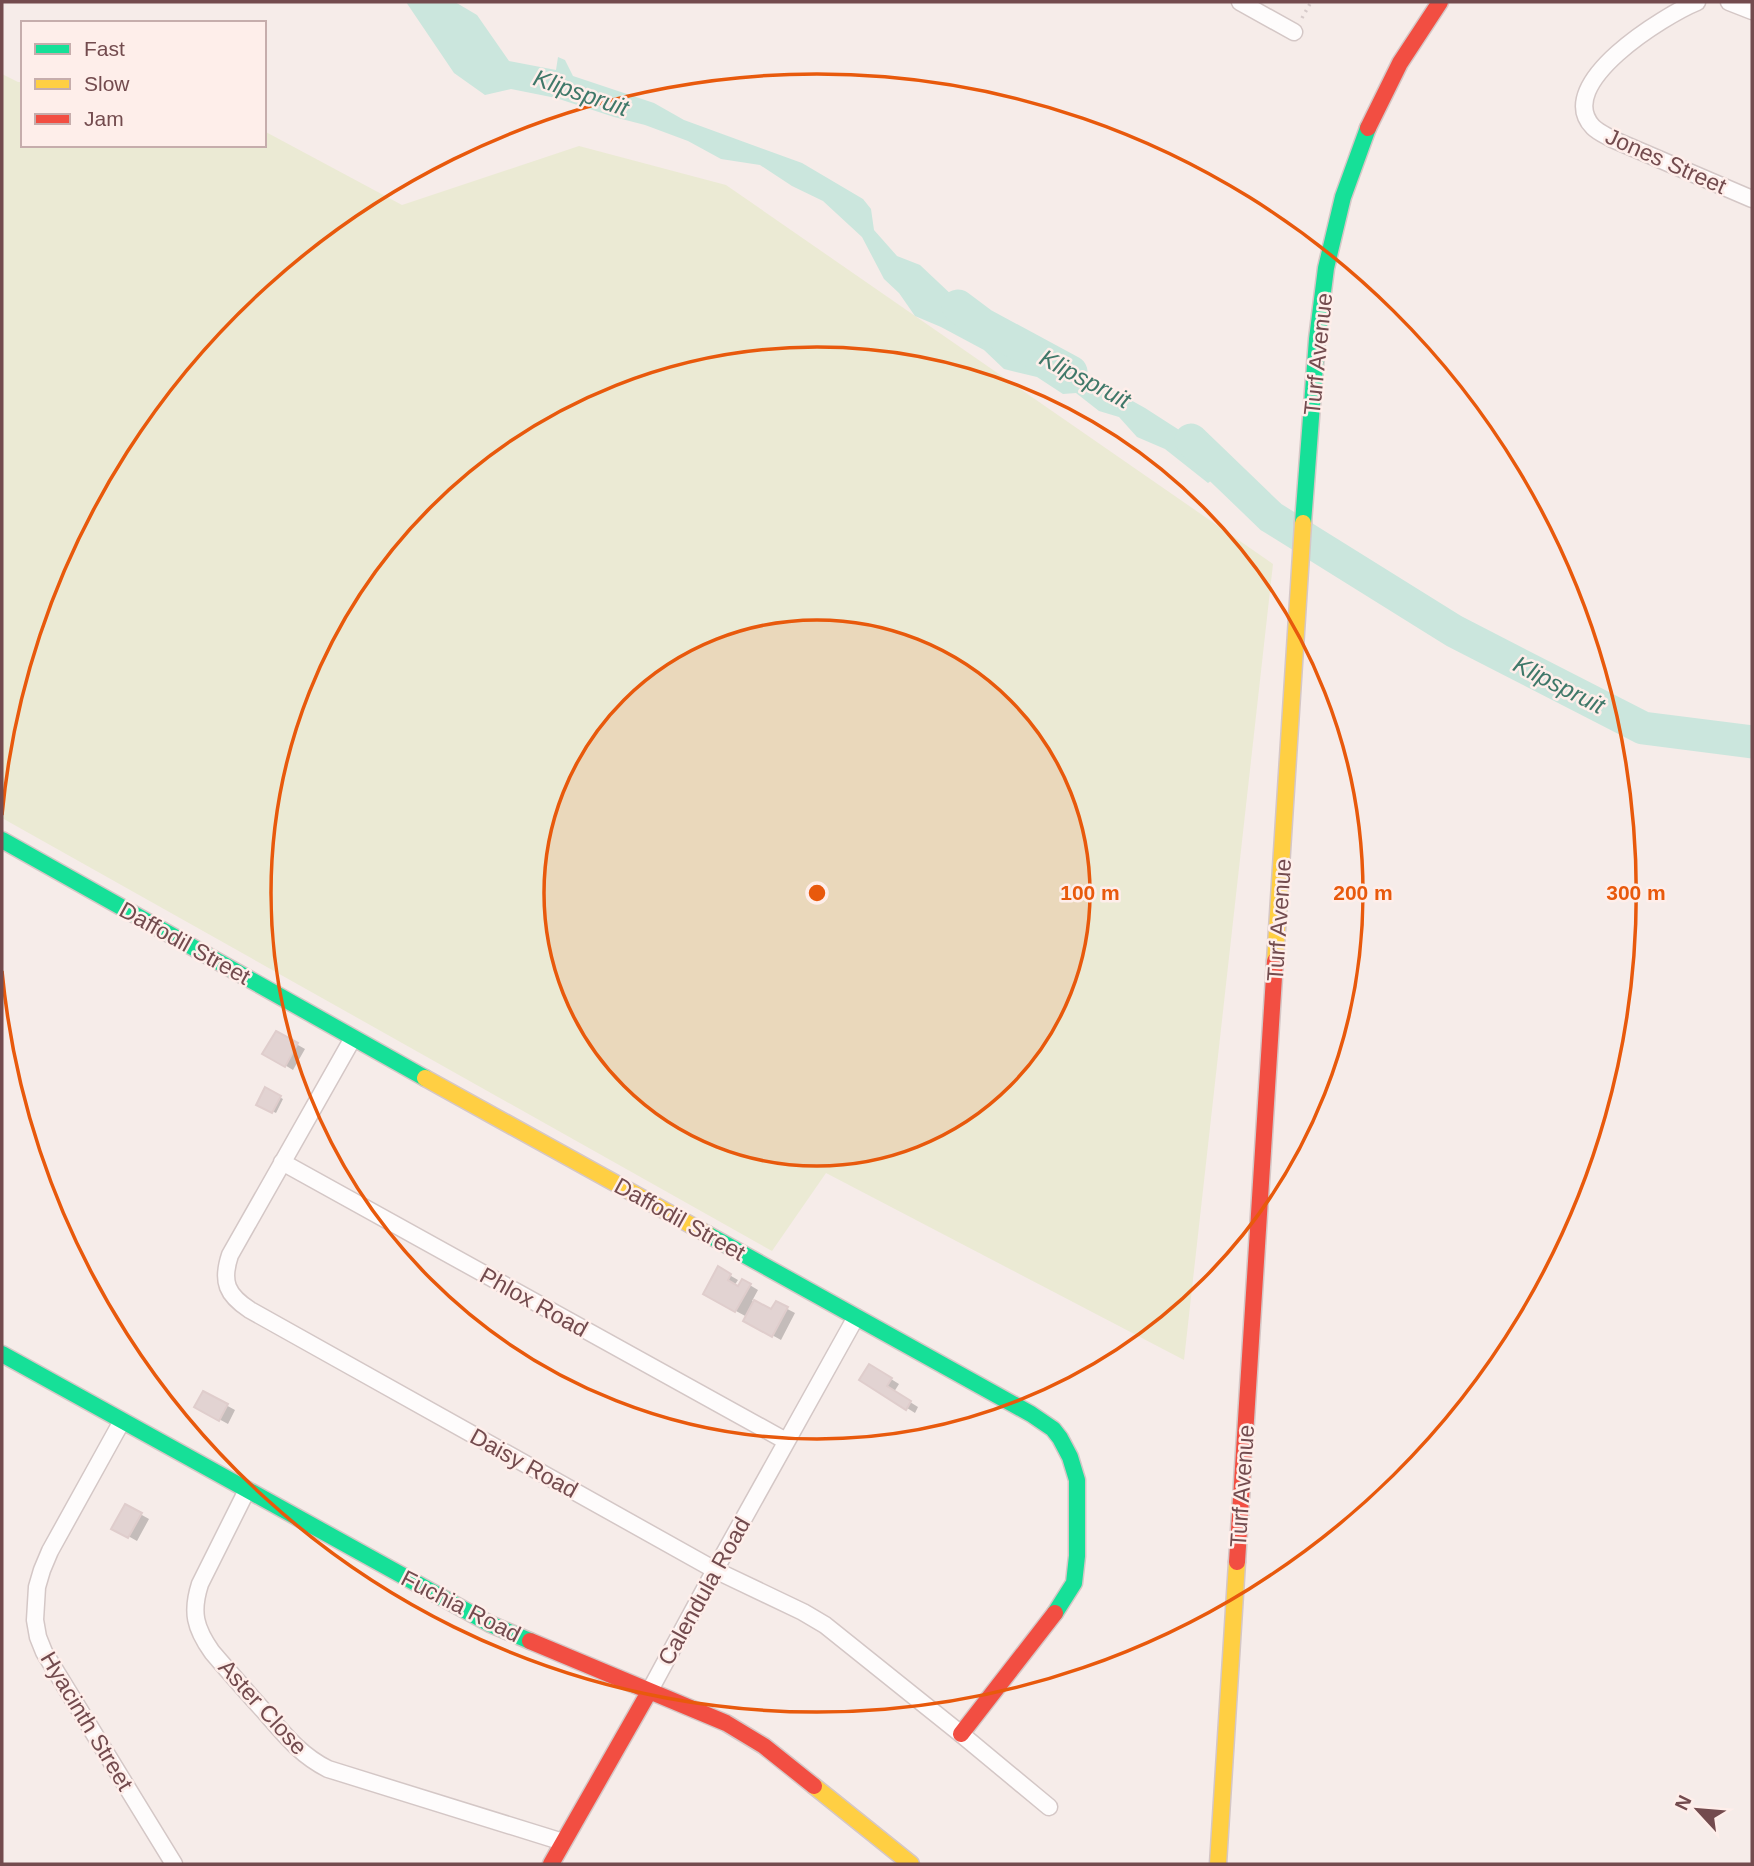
<svg xmlns="http://www.w3.org/2000/svg" width="1754" height="1866" viewBox="0 0 1754 1866" font-family="Arial,sans-serif">
<rect width="100%" height="100%" fill="#f6ece9"/>
<path fill="#ebead4" d="M2 74 18 82H23V145H264V131L402 205 579 146 726 185 1273 564 1184 1360 826 1173 772 1251 2 818Z"/>
<path fill="#cbe6dd" d="M406 2H455L477 15 509 61 556 70 558 57 565 60 573 76 654 103 684 120 802 163 863 199 871 209 874 230 897 256 920 265 954 297 1018 349 1043 351 1145 408 1201 444 1227 469 1208 483 1165 449 1137 437 1119 417 1099 411 1076 393 1063 394 1037 377 1004 369 984 350 941 327 915 316 899 293 884 279 862 237 823 201 792 186 760 165 721 159 688 141 645 125 614 117 556 98 511 89 485 95 454 73Z"/>
<path fill="#0003" d="M277 1033 305 1049 293 1070 265 1053Z
M266 1090 283 1099 276 1113 258 1104Z
M719 1269 738 1280 734 1286 739 1288 743 1281 758 1290 752 1301 772 1311 776 1303 795 1313 781 1340 745 1320 747 1317 705 1294Z
M870 1366 899 1384 894 1392 918 1407 915 1413 861 1379Z
M204 1393 235 1410 228 1424 197 1407Z
M126 1506 149 1519 137 1541 114 1528Z"/>
<g fill="none" stroke-linecap="round" stroke-linejoin="round">
<path stroke="#cbe6dd" stroke-width="33" d="M958 306 982 324 1071 372
M1191 440 1271 517 1454 631 1643 728 1752 742"/>
</g>
<path fill="#e2d3d2" stroke="#dfcdcc" stroke-width="2" d="M276 1031 298 1043 285 1067 262 1054Z
M265 1087 281 1096 272 1113 256 1105Z
M718 1266 731 1274 728 1280 738 1286 742 1279 751 1284 735 1312 703 1294Z
M754 1300 771 1309 776 1301 788 1307 772 1337 743 1321Z
M869 1364 892 1378 887 1386 911 1401 906 1410 859 1380Z
M203 1391 228 1404 219 1421 194 1407Z
M125 1504 142 1513 128 1538 111 1529Z"/>
<g fill="none" stroke-linecap="round" stroke-linejoin="round">
<defs>
<path id="street" d="M1240 2 1294 32
M1697 2C1665 15 1552 84 1593 127 1598 132 1605 135 1612 139L1752 199
M1729 2 1752 11
M353 1038 230 1255C221 1282 227 1295 250 1310L715 1570 803 1612 825 1625 961 1734 1049 1807
M282 1162 786 1441
M122 1421 50 1551 42 1570 37 1587 35 1620 38 1637 44 1652 174 1864
M247 1490 200 1584C191 1612 195 1628 212 1652 229 1672 246 1691 263 1710 284 1734 300 1755 328 1769L563 1842
M649 1692 715 1570 856 1317"/>
<path id="fast" d="M1303 523 1317 339 1326 268 1343 197 1368 128
M2 840 425 1078
M707 1234 1031 1414 1053 1429 1060 1438 1070 1457 1077 1480V1556L1074 1583 1055 1613
M2 1354 490 1624 530 1641"/>
<path id="slow" d="M1275 961 1303 523
M425 1078 707 1234
M814 1786 911 1864
M1218 1864 1237 1562"/>
<path id="jam" d="M1368 128 1400 63 1440 2
M1237 1562 1275 961
M530 1641 726 1723 764 1746 814 1786
M961 1734 1055 1613
M551 1864 649 1692"/>
</defs>
<use href="#street" stroke="#d4c7c6" stroke-width="19"/>
<use href="#fast" stroke="#d5c7c6" stroke-width="19"/>
<use href="#slow" stroke="#d5c7c6" stroke-width="19"/>
<use href="#jam" stroke="#d5c7c6" stroke-width="19"/>
<path stroke="#d7cbca" stroke-width="3.5" stroke-dasharray="2 5" stroke-linecap="butt" d="M1302 18 1311 2"/>
<use href="#street" stroke="#fefcfc" stroke-width="16"/>
<use href="#fast" stroke="#16e098" stroke-width="16"/>
<use href="#slow" stroke="#ffcf43" stroke-width="16"/>
<use href="#jam" stroke="#f24e42" stroke-width="16"/>
</g>
<circle cx="817" cy="893" r="273" fill="#e8590c" fill-opacity=".12"/>
<g fill="none" stroke="#e8590c" stroke-width="3.5">
<circle cx="817" cy="893" r="273"/>
<circle cx="817" cy="893" r="546"/>
<path d="M2 815A819 819 0 1 1 2 971"/>
</g>
<g text-anchor="middle" stroke-width="5" stroke-linejoin="round" paint-order="stroke">
<g font-size="23" fill="#734b4e" stroke="#feeeea">
<text transform="translate(1666 161) rotate(24)" y="8">Jones Street</text>
<text transform="translate(1318 354) rotate(-84)" y="8">Turf Avenue</text>
<text transform="translate(1279 920) rotate(-86)" y="8">Turf Avenue</text>
<text transform="translate(185 943) rotate(29)" y="8">Daffodil Street</text>
<text transform="translate(680 1219) rotate(29)" y="8">Daffodil Street</text>
<text transform="translate(534 1302) rotate(29)" y="8">Phlox Road</text>
<text transform="translate(524 1463) rotate(29)" y="8">Daisy Road</text>
<text transform="translate(1242 1486) rotate(-86)" y="8">Turf Avenue</text>
<text transform="translate(704 1591) rotate(-61)" y="8">Calendula Road</text>
<text transform="translate(461 1606) rotate(27)" y="8">Fuchia Road</text>
<text transform="translate(263 1707) rotate(48)" y="8">Aster Close</text>
<text transform="translate(87 1721) rotate(59)" y="8">Hyacinth Street</text>
</g>
<g font-size="24" font-style="italic" fill="#3f7869" stroke="#feeeea">
<text transform="translate(581 93) rotate(19)" y="8">Klipspruit</text>
<text transform="translate(1085 379) rotate(28)" y="8">Klipspruit</text>
<text transform="translate(1559 685) rotate(27)" y="8">Klipspruit</text>
</g>
</g>
<circle cx="817" cy="893" r="10" fill="#e8590c" stroke="#feeeea" stroke-width="3.5"/>
<g font-size="21" text-anchor="middle" font-weight="bold" fill="#e8590c" stroke="#feeeea" stroke-width="5" stroke-linejoin="round" paint-order="stroke">
<text x="1090" y="900">100 m</text>
<text x="1363" y="900">200 m</text>
<text x="1636" y="900">300 m</text>
</g>
<rect width="1754" height="1866" fill="none" stroke="#734b4e" stroke-width="7"/>
<rect x="21" y="21" width="245" height="126" fill="#feeeea" stroke="#c6adac" stroke-width="2"/>
<rect x="35" y="44" width="35" height="10" fill="#16e098" stroke="#c6adac" stroke-width="2"/>
<text x="84" y="56" font-size="21" fill="#734b4e">Fast</text>
<rect x="35" y="79" width="35" height="10" fill="#ffcf43" stroke="#c6adac" stroke-width="2"/>
<text x="84" y="91" font-size="21" fill="#734b4e">Slow</text>
<rect x="35" y="114" width="35" height="10" fill="#f24e42" stroke="#c6adac" stroke-width="2"/>
<text x="84" y="126" font-size="21" fill="#734b4e">Jam</text>
<g transform="translate(1698 1810) rotate(296)" stroke="#feeeea" stroke-width="5" paint-order="stroke">
<path d="M0-5L12 26L0 18L-12 26Z" fill="#734b4e"/>
<text y="-10" font-size="19" font-weight="bold" text-anchor="middle" fill="#734b4e">N</text>
</g>
</svg>
